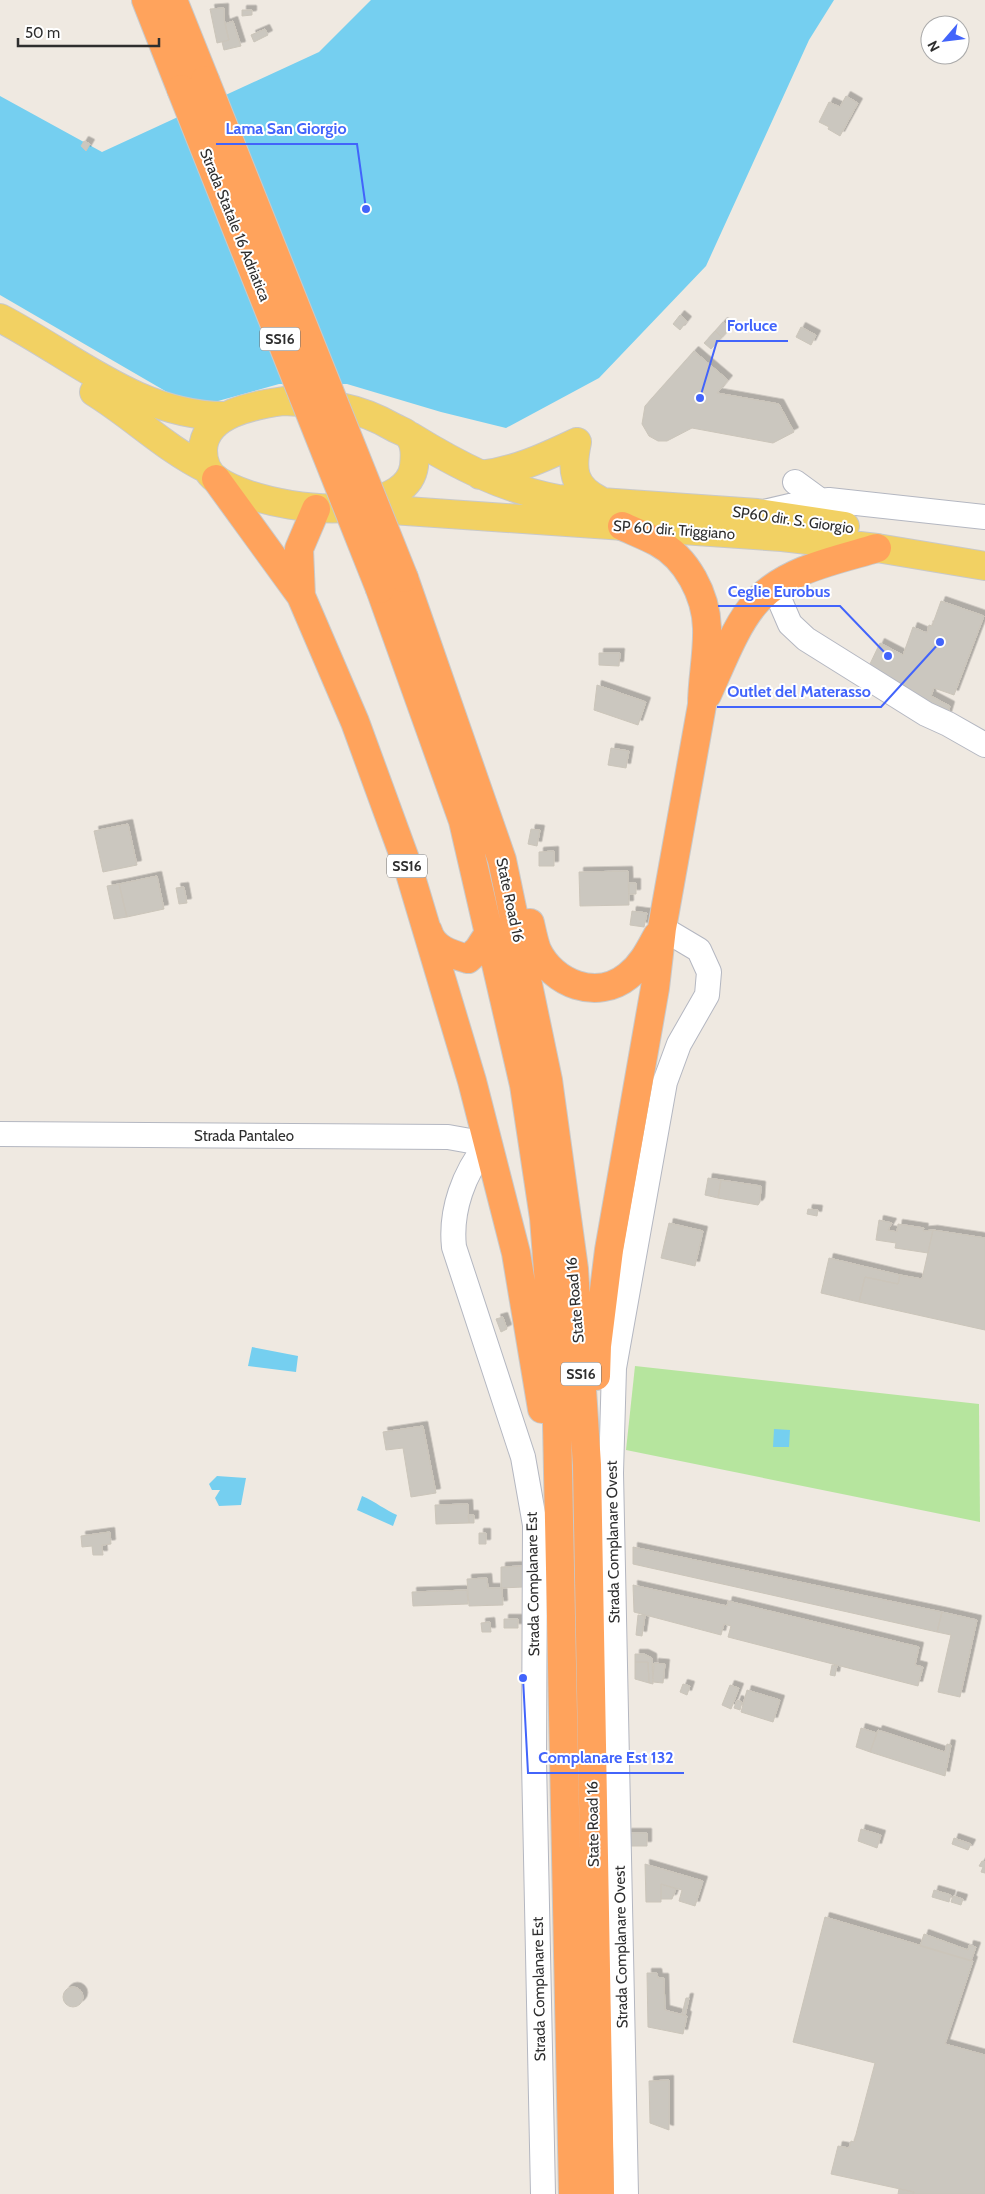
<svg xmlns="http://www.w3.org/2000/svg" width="985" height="2194" viewBox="0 0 985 2194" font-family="Cabin,sans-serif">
<defs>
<filter id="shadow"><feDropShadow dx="4.5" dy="-4.5" stdDeviation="0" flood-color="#0004"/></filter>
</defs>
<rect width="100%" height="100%" fill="#efe9e1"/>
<path fill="#b6e59e" d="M635 1366 979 1404 980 1522 626 1450Z"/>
<path fill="#75cff0" d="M371 0H834L809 40 706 266 599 378 506 428 441 412 347 384H279L218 401H191L167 392 0 295V96L102 152 319 52Z
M252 1347 298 1356 296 1372 248 1366Z
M774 1429 790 1430 789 1447H773Z
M217 1476 246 1478 241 1505 219 1506 215 1498 220 1490H212L209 1484Z
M362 1496C376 1502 385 1510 397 1515L393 1526 357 1510Z"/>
<path fill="#cbc7bf" stroke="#cbc5ba" filter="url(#shadow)" d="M224 8V19L229 40 217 43 210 9Z
M242 10H252V15L242 16Z
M233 21 241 46 224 50 222 42 229 40 225 24Z
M265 29 268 35 254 42 251 35Z
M846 96 858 103 840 136 828 129 829 127 819 122 829 102 840 107Z
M84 141 90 144 86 151 81 146Z
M680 315 687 321 680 330 673 324Z
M723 322 730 328 722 337 715 331Z
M801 327 816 335 811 345 796 337Z
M715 331 722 337 711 349 704 343Z
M694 351 728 380 717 393 779 404 794 432 773 443 692 428 667 441H658L649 436 642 424 645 406Z
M941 601 984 616 954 695 934 688 931 696 950 706 947 716 869 666 880 643 903 655 913 627 927 633 929 625 932 626Z
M599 653H620L619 666 599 665Z
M597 685 646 702 638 725 594 710Z
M611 748 629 751 626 768 608 765Z
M128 824 137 865 103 872 94 831Z
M531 829 540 830 537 846 528 844Z
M554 851V866H539V852Z
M628 871 629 905 580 906 579 872Z
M157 876 164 909 127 917 119 884Z
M629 883H636V894H629Z
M119 884 127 917 114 919 107 886Z
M184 887 187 903 179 904 176 888Z
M632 911 647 913 644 927 630 925Z
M708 1178 721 1180 718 1198 705 1195Z
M721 1180 761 1186 760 1202 758 1205 718 1198Z
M808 1209 818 1210 817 1216 807 1214Z
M879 1220 892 1223 888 1230 897 1232 898 1224 924 1228 923 1231 933 1230 928 1253 895 1248 896 1243 876 1240Z
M669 1223 703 1231 695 1266 661 1258Z
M933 1230 985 1238V1330L859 1302 865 1277 898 1284 900 1275 922 1279Z
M829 1258 900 1275 898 1284 865 1277 859 1302 821 1293Z
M503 1317 507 1329 501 1332 496 1319Z
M423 1426 436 1493 411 1497 403 1448 386 1450 383 1432Z
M468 1504 469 1523 436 1524 435 1505Z
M468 1515H474V1523H469Z
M110 1532 111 1544 102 1545 103 1555H93L92 1546 82 1547 81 1536Z
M479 1533H486V1544H479Z
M633 1547 942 1612 937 1632 633 1564Z
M522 1566 523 1587 501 1588V1567Z
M487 1578 488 1588H502L503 1605 469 1606 467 1579Z
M633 1585 727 1606 728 1601 919 1647 915 1665 923 1667 918 1686 728 1637 731 1626 724 1624 721 1635 634 1612Z
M467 1590 468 1604 413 1606 412 1592Z
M942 1612 977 1620 960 1697 938 1692 951 1635 937 1632Z
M638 1615 645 1616 642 1636 636 1635Z
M504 1619H518V1628H504Z
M490 1622 491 1632H482L481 1623Z
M635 1654H644L652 1658 653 1684 649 1683 648 1662H635Z
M635 1662H648L649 1683 635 1679Z
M654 1663 665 1664 663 1683 653 1682Z
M832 1665 837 1666 835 1676 830 1675Z
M683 1684 690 1686 687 1695 680 1692Z
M730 1685 739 1688 731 1709 722 1705Z
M747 1690 780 1700 773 1722 741 1712Z
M737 1700 742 1702 740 1710 734 1708Z
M861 1728 877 1733 870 1752 856 1747Z
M878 1730 945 1752 947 1744 951 1745 945 1776 870 1752Z
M861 1829 881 1835 877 1848 858 1841Z
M627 1833H647V1846H627Z
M954 1838 971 1844 968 1850 952 1844Z
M982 1861 985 1862V1873L981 1872 983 1867 979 1866Z
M645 1864 703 1881 695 1906 679 1901 682 1890 661 1884V1902H646Z
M661 1884 676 1889 672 1899H661Z
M934 1890 951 1895 949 1902 932 1897Z
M953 1896 963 1899 961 1905 951 1902Z
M825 1917 973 1961 945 2044 985 2055V2194H913L914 2192 831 2174 838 2146 849 2148 851 2141 854 2142 875 2063 793 2042Z
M924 1934 968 1950 969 1945 976 1947 971 1961 920 1946Z
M647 1973H657L658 1978H664L665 2010 687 2016 683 2034 648 2027Z
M63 1997a10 10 0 1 1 20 0a10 10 0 1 1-20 0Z
M686 1998H689L685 2016 682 2014Z
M669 2080V2130L650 2123 649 2081Z
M899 2189 914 2192 913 2194H898Z"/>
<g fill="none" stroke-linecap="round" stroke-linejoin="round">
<defs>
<path id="minor" d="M795 482 821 501
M764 512 807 502 829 500 985 517
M774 587 790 624 806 639 926 714 948 724 985 745
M0 1134 448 1137 487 1144C464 1173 450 1210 454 1247L523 1457 535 1525 534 1761 543 2194
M626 2194 611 1473 614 1368 665 1082 679 1044 707 995 709 972 699 950 662 928"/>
<path id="major" d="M0 318C73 356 140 417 226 416
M94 392C133 416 166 449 207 469
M284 401C325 403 357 406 393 427 398 430 406 432 409 436 416 444 415 457 414 466 411 489 387 497 367 504 331 516 248 502 217 480 207 473 203 462 203 450 204 413 255 405 284 401Z
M410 436C457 465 503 489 558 499L757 513 845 526
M577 442C571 470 573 487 599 500
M480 475C516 471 545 457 577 442
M362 506 392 510 782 537 877 548 985 566"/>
<path id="highway" d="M146 0 181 89
M173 0 205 80
M216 479 301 596 355 722 408 867 472 1081 516 1253 542 1409
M404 578 502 860 548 1080 574 1269 587 1465 600 2194
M380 589 463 821 524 1085 544 1218 556 1376 573 2194
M301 596 299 549 316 509
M707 695C721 665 736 623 758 600 788 569 837 560 877 548
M530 923C532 932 534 942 537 950 553 984 597 1001 628 976 642 965 649 951 657 936
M428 931C433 949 451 954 468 959L478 950 489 933
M596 1376 597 1346 609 1250 655 988 662 928 702 705C702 679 708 653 707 628 706 595 687 558 657 542 646 536 633 531 622 526"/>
</defs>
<use href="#minor" stroke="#b4b7c1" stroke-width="26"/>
<use href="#major" stroke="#c9c9c9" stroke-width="30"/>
<use href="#highway" stroke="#c9c9c9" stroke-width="30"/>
<use href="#minor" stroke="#fff" stroke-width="24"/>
<use href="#major" stroke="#f2d163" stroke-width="28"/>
<use href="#highway" stroke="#ffa35c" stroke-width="28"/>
<defs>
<path id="highway-bridge" d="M205 80 404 578
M181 89 380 589"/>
</defs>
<use href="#highway-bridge" stroke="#c9c9c9" stroke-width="30" stroke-linecap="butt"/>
<use href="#highway-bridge" stroke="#ffa35c" stroke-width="28"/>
</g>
<g text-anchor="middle" stroke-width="4" stroke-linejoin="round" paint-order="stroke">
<g fill="#fff" stroke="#6d6d6d" stroke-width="1">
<rect x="260" y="327.5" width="40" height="23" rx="4"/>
<rect x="387" y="854.5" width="40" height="23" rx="4"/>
<rect x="561" y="1362.5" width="40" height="23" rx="4"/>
</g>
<g font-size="14" font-weight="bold" fill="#2e2e2e">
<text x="280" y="344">SS16</text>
<text x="407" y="871">SS16</text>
<text x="581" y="1379">SS16</text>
</g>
<g font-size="15" fill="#2e2e2e" stroke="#fff">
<text transform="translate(235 225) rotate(68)" y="5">Strada Statale 16 Adriatica</text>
<text transform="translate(793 520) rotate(8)" y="5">SP60 dir. S. Giorgio</text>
<text transform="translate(674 530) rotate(4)" y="5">SP 60 dir. Triggiano</text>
<text transform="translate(510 900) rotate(78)" y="5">State Road 16</text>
<text x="244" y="1141">Strada Pantaleo</text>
<text transform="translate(575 1300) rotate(-95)" y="5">State Road 16</text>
<text transform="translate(613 1542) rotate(-91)" y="5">Strada Complanare Ovest</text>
<text transform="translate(533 1584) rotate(-91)" y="5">Strada Complanare Est</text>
<text transform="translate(593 1824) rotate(-91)" y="5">State Road 16</text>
<text transform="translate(621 1947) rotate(-91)" y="5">Strada Complanare Ovest</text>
<text transform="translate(539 1989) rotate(-91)" y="5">Strada Complanare Est</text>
</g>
</g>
<path fill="none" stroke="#4264fb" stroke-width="2" d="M366 209L357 144H216M700 398L717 341H788M888 656L840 606H718M940 642L881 707H717M523 1678L528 1773H684"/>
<g fill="#4264fb" stroke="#fff" stroke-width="2">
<circle cx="366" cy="209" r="5"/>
<circle cx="700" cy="398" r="5"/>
<circle cx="888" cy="656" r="5"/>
<circle cx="940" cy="642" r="5"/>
<circle cx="523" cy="1678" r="5"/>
</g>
<g font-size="16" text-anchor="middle" font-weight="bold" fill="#4264fb" stroke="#fff" stroke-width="4" stroke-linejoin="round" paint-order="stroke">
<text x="286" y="134">Lama San Giorgio</text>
<text x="752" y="331">Forluce</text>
<text x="779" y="597">Ceglie Eurobus</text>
<text x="799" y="697">Outlet del Materasso</text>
<text x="606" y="1763">Complanare Est 132</text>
</g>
<g transform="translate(945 40) rotate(242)"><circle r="24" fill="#ffffff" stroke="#ababab"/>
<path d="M0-4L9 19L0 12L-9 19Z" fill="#4264fb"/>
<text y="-8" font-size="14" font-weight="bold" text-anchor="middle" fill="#2e2e2e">N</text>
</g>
<path d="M18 38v8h141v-8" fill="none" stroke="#2e2e2e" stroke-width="2.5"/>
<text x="25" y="38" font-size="15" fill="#2e2e2e" stroke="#ffffff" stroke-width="4" paint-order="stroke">50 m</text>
</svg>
